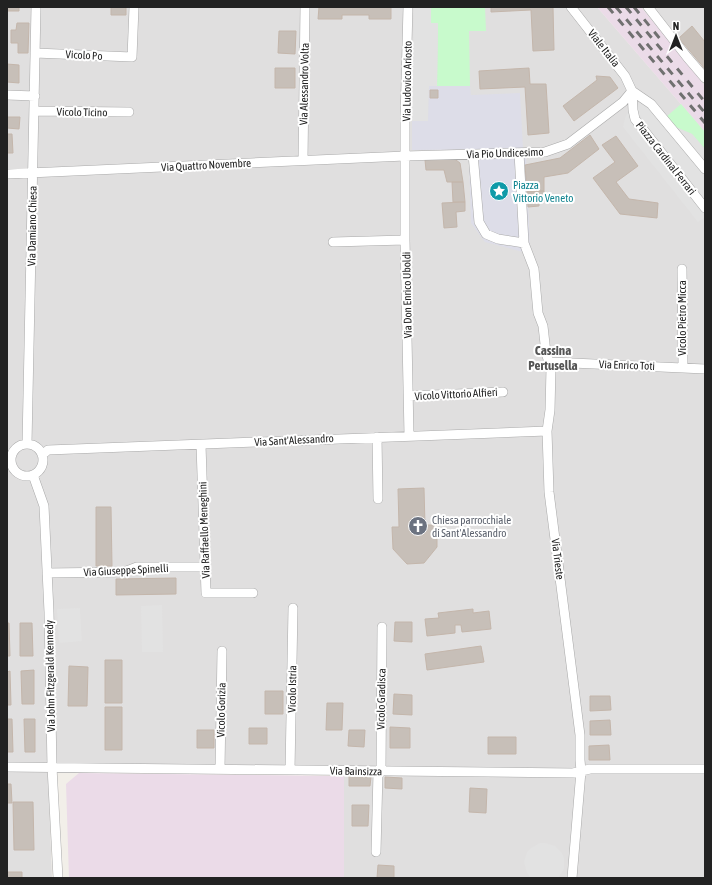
<svg xmlns="http://www.w3.org/2000/svg" width="712" height="885" viewBox="0 0 712 885" font-family="'Asap Condensed',sans-serif">
<rect width="100%" height="100%" fill="#f2efe9"/>
<path fill="#e0dfdf" d="M7 7H597L705 132V878H344V768L48 766 52 878H7Z
M641 7H705V86L672 47Z"/>
<path fill="#ebdbe8" d="M597 7H641L705 86V132Z
M79 773 344 776V878H69L66 784Z"/>
<path fill="#c8facc" d="M431 7H485L486 31H469L470 86H437L438 23H431Z
M681 104 705 132V149L692 134 673 126 666 117Z"/>
<path fill="#e2e2e2" d="M414 7H431V23H438L437 86H429L428 122 412 121Z
M648 95 673 126 692 134 705 149V217L698 222 623 127 625 118 630 108Z
M162 605 163 652H142L141 606Z
M80 608 82 641 59 643 57 609Z
M540 843H545L555 846 562 853 564 858V869L558 878H531L527 873 524 862 527 852 531 848Z"/>
<path fill="#dddde8" d="M429 86H470L471 95 520 93 523 149 412 150V121H428Z
M526 157 530 248 523 252 485 242 471 223 469 160Z"/>
<path fill="#c7bfb8" stroke="#c4b6ab" d="M7 7H19V11H7Z
M111 7H126V15H111Z
M319 7H391V19H369V15H342V19H318Z
M491 7H553L554 50 533 51 531 10 491 12Z
M17 23H29L28 53H18V43H11V30H16Z
M692 26 705 42V69L679 38Z
M279 31H296L295 54 278 53Z
M7 64 19 65V83L7 82Z
M275 68H295V88H275Z
M529 68 530 84H546L549 133 528 135 525 87 480 89 479 71Z
M596 76 610 77 618 88 574 121 563 106 597 80Z
M430 90H438V98H430Z
M7 117H20L19 129 7 128Z
M7 134H12L13 153H7Z
M590 135 599 149 568 173 544 177V191L527 192 525 165 560 158Z
M616 136 638 166 616 182 629 199 658 203 657 218 620 214 593 178 615 162 602 145Z
M452 157 460 163 463 182H447L444 170H426L425 160Z
M452 182H463L465 202H453Z
M544 191 545 201H539V206L528 207 527 192Z
M465 202V211L456 212 457 227 444 228 442 203Z
M424 488 425 525H437V547L424 563 407 564 393 549 392 527H399L398 489Z
M96 507H111L112 566H96Z
M176 578V594L116 595V579Z
M473 609V613L489 611 491 629 462 632 461 625H455V633L427 636 425 619 439 618 438 613Z
M395 622H412V642L394 641Z
M7 623H9L10 656H7Z
M20 623H32L33 656H20Z
M481 646 484 662 427 670 425 654Z
M105 660H122V703H105Z
M69 666 88 667 87 706H68Z
M34 670V704H22L21 671Z
M10 671 11 705H7V672Z
M265 691H283V714H265Z
M394 694 412 695V715L393 714Z
M590 696H610L611 710 590 711Z
M327 703H343L342 730H326Z
M105 707H122V750H105Z
M7 719H12L13 752H7Z
M24 719H35V752H25Z
M610 720 611 735H590V721Z
M390 727 410 728V748H390Z
M249 728H267V744H249Z
M197 730H214V748H197Z
M349 730H365L364 747 348 746Z
M488 737H516V754H488Z
M609 745 610 760H589V746Z
M349 776 371 777 370 786H349Z
M385 777 402 778V789L385 788Z
M7 784H11L12 803H7Z
M470 788 487 789 486 813 469 812Z
M13 802H33L34 850H14Z
M352 805H369L368 826H352Z
M378 865 394 866V878H377Z
M7 872H22V878H7Z"/>
<g fill="none" stroke-linecap="round" stroke-linejoin="round">
<defs>
<path id="minor" d="M408 7 405 119V240L409 435
M571 7 625 76 632 91 633 110 635 119 705 208
M648 7 687 57 705 78
M35 53 132 57 134 7
M632 91 651 104 705 169
M7 95 35 96
M35 111 129 112
M519 153 524 243 534 269 538 313 543 326 546 353 551 368 550 410 547 431 549 492 580 735V760L581 771 572 878
M473 154 479 222 486 234 498 239 524 243
M303 160 305 7
M7 174 405 156 545 152 568 144 623 102 632 91
M333 242 405 240
M682 269 683 367
M550 362 705 369
M409 396 503 392
M377 437 378 499
M27 444 36 7
M11 460a16 16 0 1 1 32 0a16 16 0 1 1-32 0Z
M201 445 206 593H253
M42 455 48 450 547 431
M33 475 44 506 49 612 52 767 58 878
M47 573 124 572 137 567H205
M7 767 573 773 590 769H705
M220 769 222 651
M290 770 293 608
M381 772 382 627
M376 852 378 772"/>
</defs>
<use href="#minor" stroke="#a9a9a9" stroke-width="10"/>
<use href="#minor" stroke="#fff" stroke-width="9"/>
<path stroke="#707070" stroke-width="3" stroke-dasharray="8 8" stroke-linecap="butt" d="M608 7 705 123
M616 7 705 113
M626 7 705 102
M634 7 661 40"/>
</g>
<defs>
<symbol id="sight-disc" viewBox="-11 -11 22 22"><circle r="9.5" fill="#0f9aa8" stroke="#fff"/><path d="M0-6L1.8-2.2L6-1.7L2.9 1.2L3.7 5.4L0 3.3L-3.7 5.4L-2.9 1.2L-6-1.7L-1.8-2.2Z" fill="#fff"/></symbol>
<symbol id="church-disc" viewBox="-11 -11 22 22"><circle r="9.5" fill="#6b7280" stroke="#fff"/><path d="M-1.2-6h2.4v3.5h3.3v2.4h-3.3V6h-2.4V-.1h-3.3v-2.4h3.3Z" fill="#fff"/></symbol>
</defs>
<g fill-rule="evenodd">
<use href="#sight-disc" x="488" y="180" width="22" height="22"/>
<use href="#church-disc" x="407" y="515" width="22" height="22"/>
</g>
<g text-anchor="middle" stroke-width="4" stroke-linejoin="round" paint-order="stroke">
<g font-size="11" fill="#222" stroke="#fff">
<text transform="translate(604 48) rotate(52)" y="4">Viale Italia</text>
<text transform="translate(84 55) rotate(3)" y="4">Vicolo Po</text>
<text transform="translate(407 81) rotate(-89)" y="4">Via Ludovico Ariosto</text>
<text transform="translate(304 84) rotate(-89)" y="4">Via Alessandro Volta</text>
<text transform="translate(82 112) rotate(1)" y="4">Vicolo Ticino</text>
<text transform="translate(505 153) rotate(-2)" y="4">Via Pio Undicesimo</text>
<text transform="translate(666 158) rotate(52)" y="4">Piazza Cardinal Ferrari</text>
<text transform="translate(206 165) rotate(-3)" y="4">Via Quattro Novembre</text>
<text transform="translate(32 226) rotate(-89)" y="4">Via Damiano Chiesa</text>
<text transform="translate(407 295) rotate(-91)" y="4">Via Don Enrico Uboldi</text>
<text transform="translate(682 318) rotate(-90)" y="4">Vicolo Pietro Micca</text>
<text transform="translate(627 365) rotate(2)" y="4">Via Enrico Toti</text>
<text transform="translate(456 394) rotate(-3)" y="4">Vicolo Vittorio Alfieri</text>
<text transform="translate(294 440) rotate(-3)" y="4">Via Sant'Alessandro</text>
<text transform="translate(204 530) rotate(-92)" y="4">Via Raffaello Meneghini</text>
<text transform="translate(558 559) rotate(83)" y="4">Via Trieste</text>
<text transform="translate(126 570) rotate(-3)" y="4">Via Giuseppe Spinelli</text>
<text transform="translate(50 676) rotate(-91)" y="4">Via John Fitzgerald Kennedy</text>
<text transform="translate(292 689) rotate(-89)" y="4">Vicolo Istria</text>
<text transform="translate(381 699) rotate(-89)" y="4">Vicolo Gradisca</text>
<text transform="translate(221 710) rotate(-89)" y="4">Vicolo Gorizia</text>
<text transform="translate(356 771) rotate(1)" y="4">Via Bainsizza</text>
</g>
<g font-size="11" fill="#0d838f" stroke="#fff" text-anchor="start">
<text x="513" y="189">Piazza<tspan x="513" dy="13">Vittorio Veneto</tspan></text>
</g>
<g font-size="11" fill="#5b616d" stroke="#fff" text-anchor="start">
<text x="432" y="524">Chiesa parrocchiale<tspan x="432" dy="13">di Sant'Alessandro</tspan></text>
</g>
<g font-size="13" font-weight="bold" fill="#555" stroke="#fff">
<text x="553" y="355">Cassina<tspan x="553" dy="15">Pertusella</tspan></text>
</g>
</g>
<rect width="712" height="885" fill="none" stroke="#222222" stroke-width="16"/>
<g transform="translate(676 36)" stroke="#ffffff" stroke-width="3" paint-order="stroke">
<path d="M0-3L7 15L0 10L-7 15Z" fill="#222222"/>
<text y="-6" font-size="11" font-weight="bold" text-anchor="middle" fill="#222222">N</text>
</g>
</svg>
